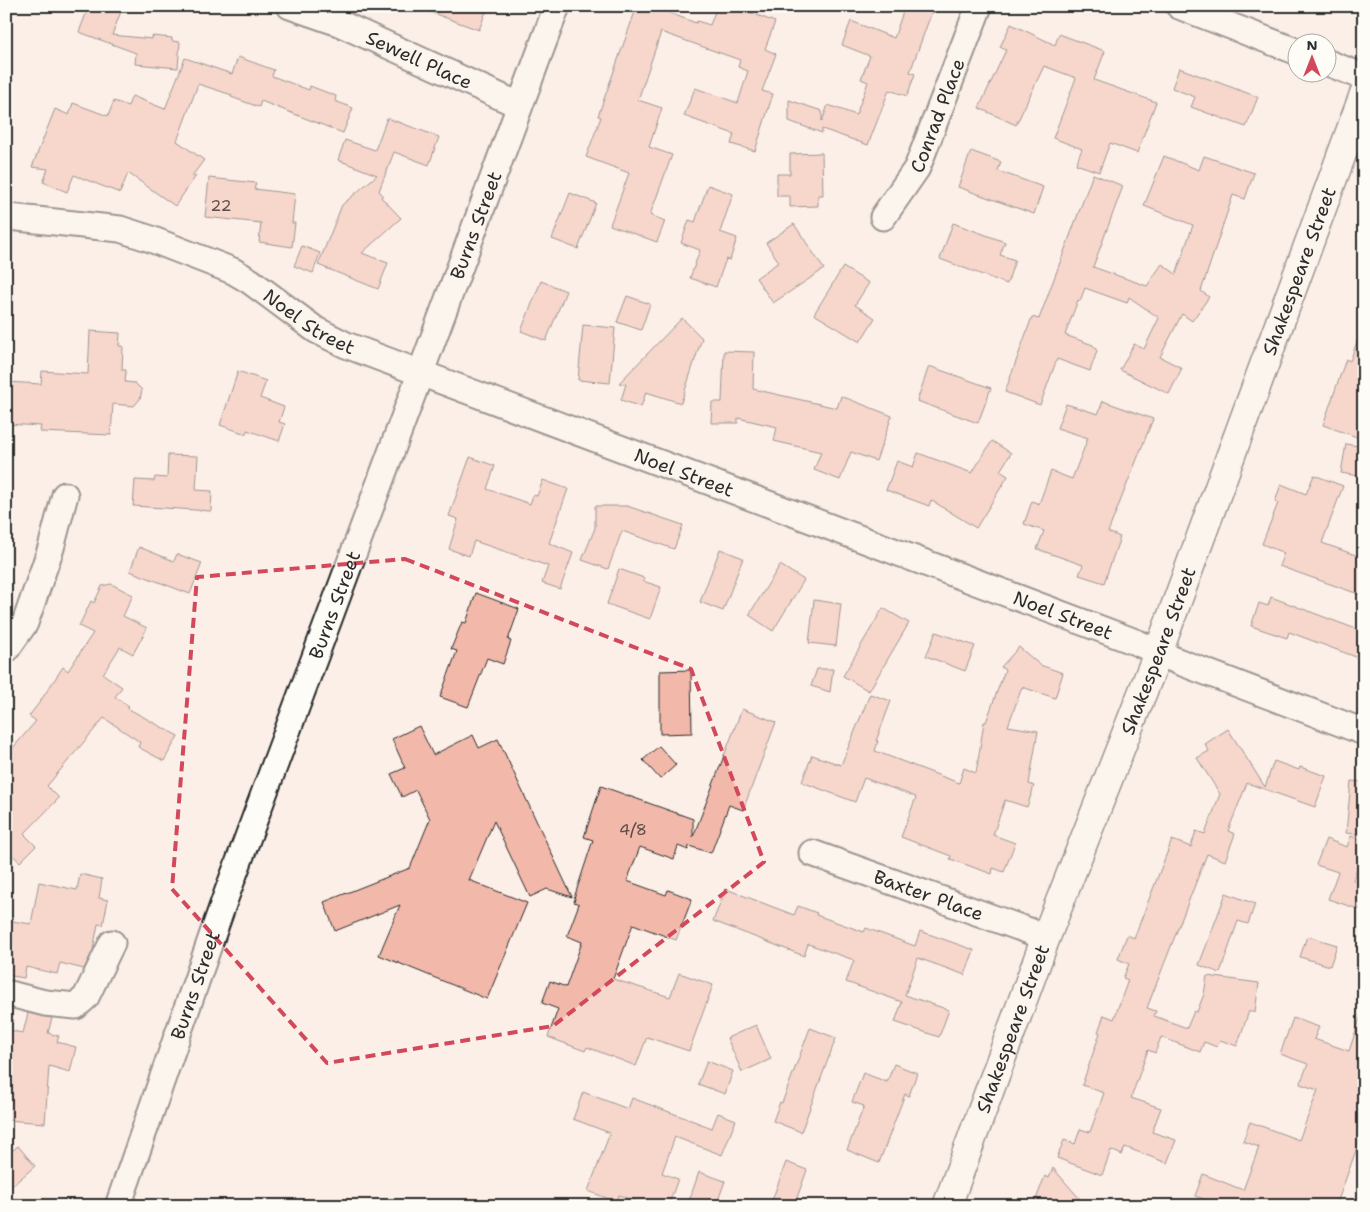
<svg xmlns="http://www.w3.org/2000/svg" width="1370" height="1212" viewBox="0 0 1370 1212" font-family="'Shantell Sans',sans-serif">
<rect width="100%" height="100%" fill="#fbefe8"/>
<filter id="ink" filterUnits="userSpaceOnUse"><feTurbulence type="fractalNoise" baseFrequency=".02" numOctaves="2"/><feDisplacementMap in="SourceGraphic" scale="10" xChannelSelector="R" yChannelSelector="G"/><feConvolveMatrix kernelMatrix="1 2 1 2 8 2 1 2 1" color-interpolation-filters="sRGB"/></filter>
<g filter="url(#ink)">
<path fill="#f2b9aa" stroke="#2b2b2b" d="M89 6H123L112 35 152 39V36L172 38V41L180 42 178 68 135 64 136 53 79 32Z
M419 6H488L479 30 419 8Z
M637 6H651L696 23 697 21 710 25 717 6H750L749 12 775 22 765 49 776 54 762 91 773 94 755 151 731 144 734 134 684 116 695 88 738 103 748 71 738 67 740 60 661 32 638 100 662 108 649 147 672 155 650 215 665 221 657 242 610 225 629 173 586 157 601 117 598 116Z
M905 6H934L910 72 915 74 907 96 889 90 868 145 822 129V133L789 121V100L822 111V121L828 105 856 115 868 82 861 79 870 56 842 45 851 21 894 38Z
M1011 24 1055 45 1059 34 1105 51 1094 80 1156 102 1137 153 1110 143 1099 172 1076 164 1082 149 1053 138 1076 78 1044 66 1016 125 979 108 1006 50 1000 47Z
M238 57 274 70 272 76 309 90 310 86 336 96 335 101 353 108 343 133 261 101 259 107 231 97 232 95 198 84 177 141 204 160 192 176H196L175 206 128 173 120 193 74 175 67 192 43 182 48 169 32 167 55 109 69 115 73 103 108 116 114 101 128 106 132 96 165 109 185 58 232 74Z
M1179 68 1258 97 1246 127 1191 107 1195 97 1172 88Z
M387 118 439 137 429 165 394 152 379 191 383 195 381 197 401 218 362 253 388 263 378 289 318 265 342 205 377 175 338 160 345 140 375 150Z
M971 151 1001 162 998 171 1043 187 1034 214 958 187Z
M822 153 823 195H818V206L790 207V196H777V174H790V154Z
M1164 156 1199 170 1204 156 1254 173 1245 199 1233 195 1201 291 1209 297 1192 321 1182 314 1160 357 1182 368 1169 394 1120 370 1134 344 1144 349 1159 318 1129 297 1127 303 1085 288 1080 301 1078 300 1065 335 1093 345 1097 351 1090 371 1057 359 1040 405 1005 392 1032 317 1039 319 1093 174 1123 186 1093 267 1147 286 1162 264 1176 274 1193 225 1144 206Z
M209 178 256 183 254 189 295 194 292 223H295L292 247 259 242 261 223 205 217Z
M708 185 733 194 720 232 737 238 730 260 726 259 716 287 690 278 700 250 681 243 689 220 695 222Z
M570 193 596 203 578 249 552 239Z
M953 223 1005 242 1000 255 1015 260 1007 284 940 259Z
M794 224 824 269 773 303 756 278 779 262 766 243Z
M302 246 320 253 313 273 294 266Z
M843 267 869 283 855 305 875 318 860 342 814 314Z
M541 281 566 291 546 341 521 331Z
M627 296 650 304 641 330 617 322Z
M682 318 702 338 681 403 646 392 641 407 621 400 626 384 619 383Z
M583 325 615 328 610 383 578 380Z
M1362 328 1364 329V418L1357 437 1323 425 1346 359 1350 361Z
M90 331 120 333 119 346H123L122 370H126L125 382 135 383 142 390 140 399 134 406 113 404 111 435 40 432 41 426 6 424V382L41 384 42 371 88 374Z
M724 351 754 352 753 389 837 408 841 396 892 416 876 461 851 452 840 480 814 470 821 452 774 441 777 427 738 418V423H711L712 402H722Z
M929 366 991 388 978 423 917 401Z
M238 371 266 381 260 398 284 407 279 422 285 424 279 441 247 430 246 434 220 425Z
M1103 401 1153 419 1108 532 1120 537 1104 583 1079 575 1083 565 1037 549 1044 531 1024 524 1032 501 1039 504 1051 471 1072 479 1088 438 1057 428 1066 404 1098 414Z
M992 441 1011 453 1000 471 1008 476 976 528 931 500 929 506 886 490 897 461 913 467 918 453 972 473Z
M1346 444 1364 447V477L1341 473Z
M168 455 198 456 196 490 212 491 211 511 133 506 135 480 154 481 155 477 167 478Z
M470 457 495 466 487 489 530 504 533 495 537 496 543 480 568 489 549 543 573 553 560 589 542 583 548 566 474 541 469 556 449 549 458 519 449 516Z
M1314 475 1343 486 1322 543 1364 558V596L1279 566 1284 553 1262 544 1278 503 1275 502 1281 484 1306 494Z
M595 506H627L683 525 674 549 622 531 608 569 582 560 595 528Z
M139 547 174 561 177 554 202 563 190 594 130 571Z
M720 549 743 558 723 611 700 602Z
M780 565 804 580 773 631 749 615Z
M619 569 644 578 643 581 661 587 650 619 607 604Z
M111 584 133 595 123 616 147 628 133 654 120 647 103 674 122 687 115 697 129 706 127 708 178 736 164 761 138 747 140 742 104 718 47 786 59 798 24 834 36 846 20 862 8 851 6 853V756L36 721 29 716 39 703 63 667 68 671 93 633 79 626 91 601 94 603 102 586Z
M476 593 519 609 508 640 511 641 503 664 487 658 468 707 440 697 457 651 451 649 462 622 466 623Z
M1271 597 1364 632V660L1289 632 1287 638 1251 626 1259 603 1268 606Z
M814 600 841 604 836 646 809 643Z
M883 608 909 623 869 691 843 676Z
M936 632 975 646 965 671 926 656Z
M1019 647 1040 665 1063 673 1055 698 1022 687 1008 726 1038 731 1029 784 1034 786 1027 807 1005 800 993 835 1015 843 1004 872 993 868 992 874 950 859 951 856 901 837 916 797 864 778 855 802 802 782 812 755 841 765 870 694 891 701 876 741H878L875 751 959 783 964 768 976 773 984 722H986L1005 670 1001 667Z
M817 669H833L830 692 811 686Z
M691 670 692 733 660 734V671Z
M742 709 776 722 743 810 729 805 711 853 689 846 688 850 678 846 674 859 640 847 627 881 666 895 668 890 692 899 676 940 633 924 613 979 670 997 679 973 713 985 689 1051 647 1037 636 1066 587 1047 585 1051 548 1037 558 1009 542 1003 550 981 566 987 582 942 567 936 579 904 574 902 575 898H574L593 840 584 837 601 786 693 819V837Z
M419 726 433 755 473 735 479 748 498 739 572 897 547 889 530 897 494 821 469 880 527 903 487 999 379 955 400 905 335 931 324 902 410 868 430 819 416 790 402 797 391 774 405 768 392 739Z
M1228 729 1265 787 1274 761 1299 770 1300 767 1326 776 1315 807 1247 783 1228 831 1235 834 1225 861 1207 854 1147 1008 1156 1011 1154 1016 1187 1028 1194 1011 1197 1012 1204 994 1207 976 1259 983 1255 1012 1249 1011 1237 1046 1220 1040 1217 1047 1204 1042 1200 1052 1161 1037 1155 1053 1148 1050 1131 1098 1161 1108 1152 1132 1176 1140 1167 1163 1125 1147 1122 1155 1111 1150 1102 1175 1057 1158 1064 1140 1075 1144 1080 1129 1090 1132 1104 1093 1082 1085 1100 1033 1098 1032 1104 1015 1114 1019 1128 980 1123 978 1129 964 1118 959 1127 935 1134 938 1172 840 1191 847 1196 831 1205 834 1220 794 1197 758 1209 751 1205 744Z
M659 746 676 765 660 779 643 760Z
M1351 781 1364 782V835L1346 833Z
M1351 836 1364 841V847L1353 880 1364 884V911L1328 899 1338 872 1316 865 1326 839 1347 847Z
M80 874 102 879 99 898 108 900 103 925 98 924 93 950 84 969 60 963 57 974 26 967 24 978 6 975V920L31 924 39 882 77 890Z
M726 889 794 915 798 906 817 913 816 915 864 932 866 928 915 946 920 931 974 950 965 975 918 958 905 995 949 1010 939 1037 895 1022 902 1002 846 982 854 960 808 944 804 956 713 921Z
M1226 893 1255 904 1248 924 1238 921 1220 973 1199 965Z
M1307 936 1337 945 1330 966 1300 957Z
M28 1013 52 1018 48 1033 59 1036 57 1042 76 1047 70 1072 49 1066 45 1123 6 1120V1030L23 1033Z
M1361 1015 1364 1016V1128L1336 1206H1223L1195 1196 1203 1174 1243 1190 1259 1147 1243 1141 1250 1122 1299 1140 1318 1090 1300 1084 1308 1064 1280 1054 1293 1018 1319 1027 1314 1039 1349 1051Z
M756 1025 771 1059 742 1072 727 1038Z
M810 1028 836 1038 801 1132 773 1121 780 1102 782 1103Z
M707 1061 733 1071 725 1094 698 1084Z
M894 1064 917 1073 909 1096 905 1094 879 1163 847 1150 864 1106 852 1102 863 1073 887 1082Z
M583 1092 628 1109 632 1098 712 1128 718 1113 736 1120 722 1155 675 1137 662 1173 678 1179 668 1206H648L619 1195 617 1202 588 1191 610 1133 573 1119Z
M18 1146 35 1166 6 1191V1156Z
M786 1162 807 1170 794 1206H770Z
M1053 1168 1086 1206H1045L1035 1202 1045 1176 1049 1178Z
M699 1172 725 1181 716 1206H702L689 1201Z"/>
<g fill="none" stroke-linecap="round" stroke-linejoin="round">
<defs>
<g id="street">
<path id="s1" d="M290 6 339 23 519 105"/>
<path d="M1179 6 1298 52"/>
<path d="M1328 63 1364 77"/>
<path id="s2" d="M9 217 120 229 148 238 233 271 250 281 316 330 346 345 1138 643 1177 661 1364 732"/>
<path id="s3" d="M883 217 917 168 979 6"/>
<path d="M6 650 25 623 51 548 65 495"/>
<path id="s4" d="M812 853 1046 937"/>
<path d="M6 993 45 1003 76 1006 86 997 112 943"/>
<path id="s5" d="M118 1206 226 896 557 6"/>
</g>
<g id="secondary">
<path id="s6" d="M947 1206 1046 937 1158 653 1364 94"/>
</g>
</defs>
<use href="#street" stroke="#2b2b2b" stroke-width="29"/>
<use href="#secondary" stroke="#2b2b2b" stroke-width="31"/>
<use href="#street" stroke="#fdfcf7" stroke-width="25"/>
<use href="#secondary" stroke="#fdfcf7" stroke-width="28"/>
</g>
</g>
<path d="M0 0H1370V1212H0ZM405 559 691 669 764 862 553 1026 327 1063 172 889 197 577Z" fill="#fbefe8" fill-opacity=".55" fill-rule="evenodd"/>
<path fill="none" stroke="#d1495b" stroke-width="4" stroke-dasharray="10 6" stroke-linejoin="round" d="M405 559 691 669 764 862 553 1026 327 1063 172 889 197 577Z"/>
<g text-anchor="middle" stroke-width="4" stroke-linejoin="round" paint-order="stroke">
<g font-size="16" fill="#5d4e4b">
<text x="221" y="211">22</text>
<text x="633" y="835">4/8</text>
</g>
<g font-size="19" fill="#2b2b2b" stroke="#fdfcf7">
<text dy="7" stroke="none"><textPath href="#s1" startOffset="140">Sewell Place</textPath></text>
<text dy="7" stroke="none"><textPath href="#s3" startOffset="116">Conrad Place</textPath></text>
<text dy="7" stroke="none"><textPath href="#s5" startOffset="1044">Burns Street</textPath></text>
<text dy="7" stroke="none"><textPath href="#s6" startOffset="999">Shakespeare Street</textPath></text>
<text dy="7" stroke="none"><textPath href="#s2" startOffset="324">Noel Street</textPath></text>
<text dy="7" stroke="none"><textPath href="#s2" startOffset="729">Noel Street</textPath></text>
<text dy="7" stroke="none"><textPath href="#s5" startOffset="639">Burns Street</textPath></text>
<text dy="7" stroke="none"><textPath href="#s2" startOffset="1134">Noel Street</textPath></text>
<text dy="7" stroke="none"><textPath href="#s6" startOffset="594">Shakespeare Street</textPath></text>
<text dy="7" stroke="none"><textPath href="#s4" startOffset="124">Baxter Place</textPath></text>
<text dy="7" stroke="none"><textPath href="#s5" startOffset="234">Burns Street</textPath></text>
<text dy="7" stroke="none"><textPath href="#s6" startOffset="189">Shakespeare Street</textPath></text>
</g>
</g>
<rect width="1370" height="1212" fill="none" stroke="#fdfcf7" stroke-width="25"/>
<rect x="12" y="12" width="1345" height="1187" fill="none" stroke="#2b2b2b" stroke-width="2" filter="url(#ink)"/>
<g transform="translate(1312 58)"><circle r="24" fill="#fdfcf7" stroke="#a9a8a5"/>
<path d="M0-4L9 19L0 12L-9 19Z" fill="#d1495b"/>
<text y="-8" font-size="14" font-weight="bold" text-anchor="middle" fill="#2b2b2b">N</text>
</g>
</svg>
